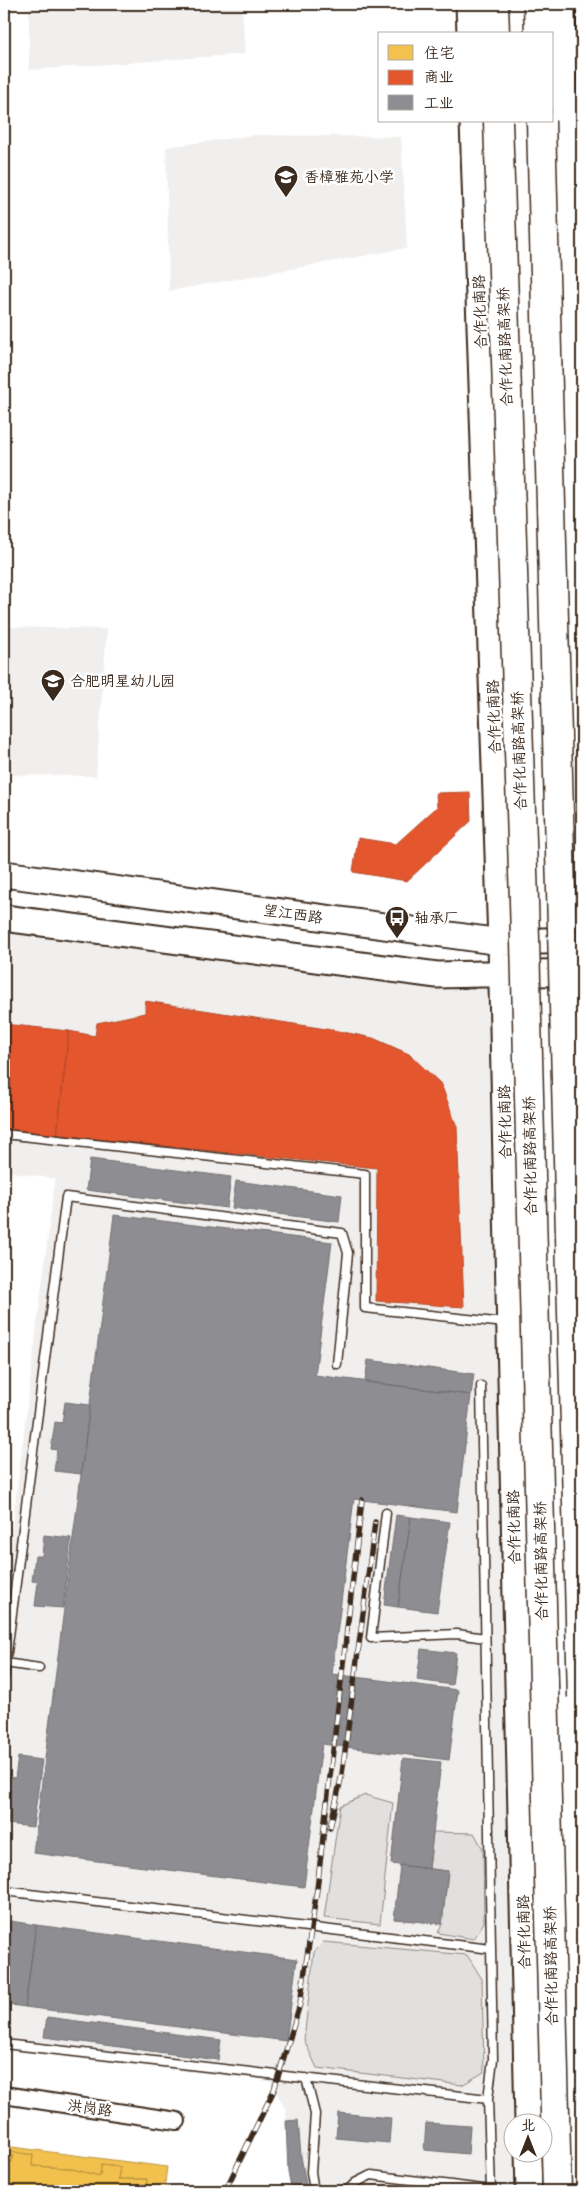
<svg xmlns="http://www.w3.org/2000/svg" width="586" height="2195" viewBox="0 0 586 2195" font-family="Sriracha,'LXGW WenKai TC',sans-serif">
<rect width="100%" height="100%" fill="#fff"/>
<filter id="ink" filterUnits="userSpaceOnUse"><feTurbulence type="fractalNoise" baseFrequency=".02" numOctaves="2"/><feDisplacementMap in="SourceGraphic" scale="10" xChannelSelector="R" yChannelSelector="G"/><feConvolveMatrix kernelMatrix="1 2 1 2 8 2 1 2 1" color-interpolation-filters="sRGB"/></filter>
<g filter="url(#ink)">
<path fill="#f1efee" d="M29 4H242L245 54 29 70Z
M582 36V163H566L563 37Z
M255 135 401 137 407 248 169 291 166 147Z
M4 627 107 629 96 776 4 775Z
M4 918 502 973 528 2122H514V2152L528 2153 529 2191H292L288 2172 286 2110 270 2081 4 2050V1594L55 1179 4 1171Z"/>
<path fill="#e2e0de" stroke="#8e857e" d="M365 1795 393 1803 380 1924 324 1918 340 1806Z
M433 1832 474 1833 483 1849 484 1922 474 1939 438 1933 442 1924 448 1871 429 1869Z
M324 1942 467 1955 482 1979 484 2072 462 2085 317 2068 304 2040 314 1952Z"/>
<path fill="#f2c14e" stroke="#bb9440" d="M4 2146 167 2167 164 2191H146L147 2179H118L120 2167 101 2165 100 2176 68 2168 32 2166 33 2155 14 2152 12 2162 4 2161Z
M14 2152 33 2155 32 2166 68 2168 100 2176 101 2165 120 2167 118 2179H147L146 2191H55L37 2189V2191H4V2161L12 2162Z"/>
<path fill="#e4572e" stroke="#b14a29" d="M470 792 471 821 407 881 353 872 358 838 396 844 437 807 436 793Z
M145 1001 333 1030 373 1038 409 1054 441 1084 457 1127 464 1307 376 1301 377 1168 57 1135 69 1031 95 1036 97 1023 145 1013Z
M4 1024 69 1031 57 1135 4 1129Z"/>
<path fill="#8d8d92" stroke="#746f6f" d="M90 1159 231 1177 227 1208 86 1190Z
M236 1181 342 1195 339 1222 232 1208Z
M114 1215 332 1242 315 1375 471 1395 457 1512 354 1499 332 1674 458 1690 449 1760 322 1744 304 1887 33 1853Z
M368 1360 474 1374 471 1395 365 1382Z
M65 1402 90 1405 81 1474 54 1471 57 1450 51 1449 55 1422 62 1423Z
M396 1515 411 1517 398 1607 384 1605Z
M411 1517 450 1522 437 1612 398 1607Z
M44 1535 71 1538 63 1608 35 1606 38 1582 32 1581 35 1556H42Z
M421 1649 456 1653 452 1685 417 1680Z
M18 1757 42 1760 33 1827 7 1824 10 1803H4L7 1777 15 1778Z
M403 1758 441 1762 429 1869 391 1864Z
M400 1865 448 1871 442 1924 394 1919Z
M4 1920 36 1925 25 2007 4 2004Z
M36 1925 297 1959 286 2041 25 2007Z
M47 2017 221 2040 218 2060 44 2037Z
M338 2113 391 2118 389 2143 336 2138Z
M298 2120 301 2156 307 2191H292L288 2172 286 2121Z
M426 2123 470 2126 468 2154 424 2150Z
M395 2187 430 2191H394Z"/>
<g fill="none" stroke-linecap="round" stroke-linejoin="round">
<defs>
<path id="lane" d="M4 1134 365 1174V1308L505 1323
M481 1386 493 2059 488 2099
M386 1513 371 1638 457 1634 485 1638
M5 1663 39 1668
M4 1675 66 1197 342 1233 348 1253 337 1364
M4 1891 491 1949
M4 2044 488 2099 491 2191
M306 2078 315 2114 311 2172 314 2191
M347 2191 355 2183 371 2175 491 2190"/>
<path id="street" d="M4 2095 177 2121"/>
<path id="primary" d="M469 4 470 34
M562 4 582 942
M473 121 501 942 528 2122
M4 874 501 942 582 940
M4 918 437 975 582 972
M528 2152 529 2191"/>
<path id="highway" d="M494 4 495 34
M538 4 539 34"/>
</defs>
<use href="#lane" stroke="#3b2a1e" stroke-width="11"/>
<use href="#street" stroke="#3b2a1e" stroke-width="20"/>
<use href="#primary" stroke="#3b2a1e" stroke-width="29"/>
<use href="#highway" stroke="#3b2a1e" stroke-width="31"/>
<use href="#lane" stroke="#fff" stroke-width="8"/>
<use href="#street" stroke="#fff" stroke-width="16"/>
<use href="#primary" stroke="#fff" stroke-width="25"/>
<use href="#highway" stroke="#fff" stroke-width="28"/>
<defs>
<path id="rail" d="M330 1828 342 1774 375 1522
M225 2191 274 2090 300 2004 317 1889 362 1500"/>
</defs>
<use href="#rail" stroke="#3b2a1e" stroke-width="5.5"/>
<use href="#rail" stroke="#fff" stroke-width="4" stroke-dasharray="11" stroke-linecap="butt"/>
<defs>
<path id="highway-bridge" d="M498 121 524 901 557 2191
M541 121 582 1697"/>
</defs>
<use href="#highway-bridge" stroke="#3b2a1e" stroke-width="31" stroke-linecap="butt"/>
<use href="#highway-bridge" stroke="#fff" stroke-width="28"/>
</g>
</g>
<defs>
<symbol id="school-pin" viewBox="-11 -11 22 30"><path d="M0 17L-7.5 6A9.5 9.5 0 1 1 7.5 6Z" fill="#3b2a1e" stroke="#fff"/><path d="M0-5L7-2L0 1L-7-2ZM-4 1L0 2.5L4 1V4Q0 6-4 4Z" fill="#fff"/></symbol>
<symbol id="bus-pin" viewBox="-11 -11 22 30"><path d="M0 17L-7.5 6A9.5 9.5 0 1 1 7.5 6Z" fill="#3b2a1e" stroke="#fff"/><path d="M-5-6H5V4H4V6H2V4H-2V6H-4V4H-5ZM-3.5-4V0h7V-4ZM-3.5 1.2v1.5H-2V1.2ZM2 1.2v1.5H3.5V1.2Z" fill="#fff"/></symbol>
</defs>
<g fill-rule="evenodd">
<use href="#school-pin" x="272" y="163" width="28" height="38"/>
<use href="#school-pin" x="39" y="667" width="28" height="38"/>
<use href="#bus-pin" x="383" y="904" width="28" height="38"/>
</g>
<g text-anchor="middle" stroke-width="5" stroke-linejoin="round" paint-order="stroke">
<g font-size="15" fill="#3b2a1e" stroke="#fff" text-anchor="start">
<text x="304" y="182">香樟雅苑小学</text>
<text x="70" y="686">合肥明星幼儿园</text>
<text x="414" y="923">轴承厂</text>
</g>
<g font-size="15" fill="#3b2a1e" stroke="#fff">
<text transform="translate(480 312) rotate(-92)" y="5">合作化南路</text>
<text transform="translate(505 347) rotate(-92)" y="5">合作化南路高架桥</text>
<text transform="translate(494 717) rotate(-92)" y="5">合作化南路</text>
<text transform="translate(519 751) rotate(-92)" y="5">合作化南路高架桥</text>
<text transform="translate(293 914) rotate(8)" y="5">望江西路</text>
<text transform="translate(505 1122) rotate(-91)" y="5">合作化南路</text>
<text transform="translate(530 1156) rotate(-91)" y="5">合作化南路高架桥</text>
<text transform="translate(514 1527) rotate(-91)" y="5">合作化南路</text>
<text transform="translate(541 1561) rotate(-91)" y="5">合作化南路高架桥</text>
<text transform="translate(524 1932) rotate(-91)" y="5">合作化南路</text>
<text transform="translate(551 1966) rotate(-91)" y="5">合作化南路高架桥</text>
<text transform="translate(90 2108) rotate(8)" y="5">洪岗路</text>
</g>
</g>
<rect width="586" height="2195" fill="none" stroke="#fff" stroke-width="20"/>
<rect x="10" y="10" width="566" height="2175" fill="none" stroke="#3b2a1e" stroke-width="2" filter="url(#ink)"/>
<rect x="378" y="32" width="175" height="90" fill="#ffffff" stroke="#b1aaa5"/>
<rect x="388" y="45" width="25" height="15" fill="#f2c14e" stroke="#b1aaa5"/>
<text x="424" y="58" font-size="15" fill="#3b2a1e">住宅</text>
<rect x="388" y="70" width="25" height="15" fill="#e4572e" stroke="#b1aaa5"/>
<text x="424" y="82" font-size="15" fill="#3b2a1e">商业</text>
<rect x="388" y="95" width="25" height="15" fill="#8d8d92" stroke="#b1aaa5"/>
<text x="424" y="108" font-size="15" fill="#3b2a1e">工业</text>
<g transform="translate(528 2138)"><circle r="24" fill="#ffffff" stroke="#b1aaa5"/>
<path d="M0-4L9 19L0 12L-9 19Z" fill="#3b2a1e"/>
<text y="-8" font-size="14" font-weight="bold" text-anchor="middle" fill="#3b2a1e">北</text>
</g>
</svg>
